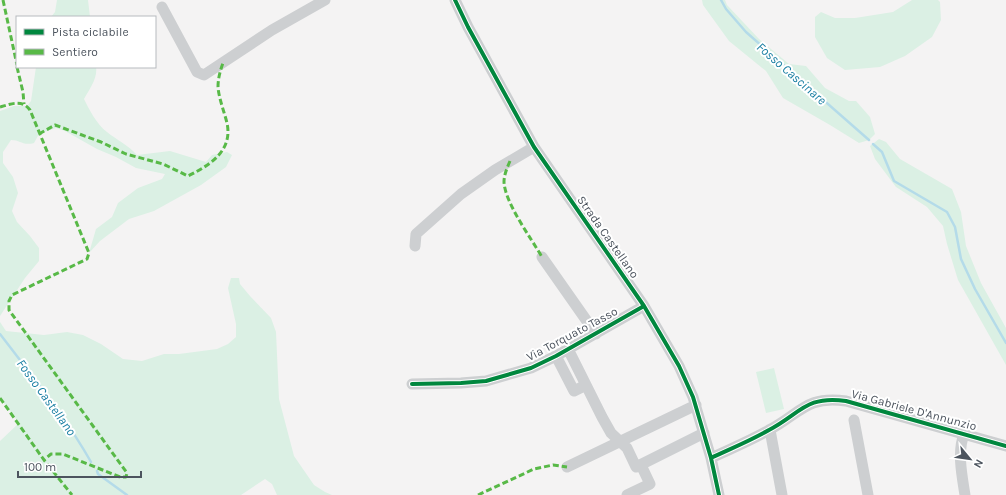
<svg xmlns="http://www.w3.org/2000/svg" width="1006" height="495" viewBox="0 0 1006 495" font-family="Karla,sans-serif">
<rect width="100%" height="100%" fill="#f4f3f3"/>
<path fill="#dbf0e4" d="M57 0H88L90 17H51L55 12Z
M702 0H725L727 5 759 39 789 64 806 66 825 88 849 101H856L870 117 875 134 869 140 859 143 830 125 783 98 766 71 729 41 703 5Z
M912 0H938L940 2 941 20 932 37 905 56 880 67 845 70 827 58 815 37V17L821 12 835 18H855L893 12Z
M36 67H96C98 78 89 90 84 99 89 109 97 125 107 132 117 140 128 145 137 155L170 151 206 162 212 155 227 152 232 155 226 167 201 185 154 211 129 219 100 241 89 253 96 229 112 217 118 203 138 188 162 179 165 174 136 168 116 157 97 149 65 131 56 128 39 134 34 143C22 146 21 140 11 140L3 152V163L13 177 18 193 12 211 17 222 30 236 39 248V261L25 278 0 316V111L14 106H27L31 101Z
M879 139 886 142 900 159 952 189 961 212 966 246 981 283 1006 328V365L958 280 947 244 943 226 927 207 896 187 875 159 870 146Z
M231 278H239L240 284 250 296 271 318 276 332 279 399 294 456 314 485 325 492 332 495H277L272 484 265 479 241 495H0V441L19 423 0 398V322L6 331 44 335 67 332 83 335 101 344 123 359 142 361 164 354H179L217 349 228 344 236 337V324L228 288Z
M774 368 784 409 766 413 756 372Z"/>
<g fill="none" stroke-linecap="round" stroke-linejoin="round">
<path stroke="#b4dbe9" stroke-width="2.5" d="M721 0 726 9 746 32 869 140
M873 144 882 152 894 181 947 212 955 227 961 259 975 289 1006 343
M0 334C32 376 65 416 91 462
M97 471 98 474 127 495"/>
<path stroke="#cdcfd1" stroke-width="11" d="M455 0 468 27 534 147 644 306 679 366 693 397 711 458 719 495
M162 7 197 72 204 75 272 30 325 0
M415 246 416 234 461 194 495 170 534 147
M542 257 596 334
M568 349 602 417 611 433 627 448 636 467 704 433
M556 356 574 391 586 385
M412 384 461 383 486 381 531 368 556 356 644 306
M854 420 868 495
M770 430 782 495
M964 434C957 452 962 476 965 495
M711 458C730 449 750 441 769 430 800 414 806 395 846 401L1006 446
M567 467 696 405
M627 495 650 484 641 465"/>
<path stroke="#58b947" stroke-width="3" stroke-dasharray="6 3" stroke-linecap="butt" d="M3 0 17 65
M17 67 23 92 24 104
M0 107C11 104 22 99 30 110L89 253 87 259 12 295 9 301V310L127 473 126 477H120L63 454H51L44 460
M39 134 55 125 101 142 126 154 163 164 188 176C210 165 233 151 227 123 224 111 219 99 218 87 218 79 220 71 223 63
M510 161C507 168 504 175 504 182 505 203 531 238 542 257
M0 398 44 460 72 495
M478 495 534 469 553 465 567 467"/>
<defs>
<path id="cycleway" d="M455 0 468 27 534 147 644 306 679 366 693 397 711 458 719 495
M412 384 461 383 486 381 531 368 556 356 644 306
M711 458C730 449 750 441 769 430 800 414 806 395 846 401L1006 446"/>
</defs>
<use href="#cycleway" stroke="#fff" stroke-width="6"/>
<use href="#cycleway" stroke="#00873e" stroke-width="4"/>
</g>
<g text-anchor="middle" stroke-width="4" stroke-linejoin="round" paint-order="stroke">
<g font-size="12" fill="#4c545e" stroke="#fff">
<text transform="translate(608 237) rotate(55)" y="4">Strada Castellano</text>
<text transform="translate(572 334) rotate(-28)" y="4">Via Torquato Tasso</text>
<text transform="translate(914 410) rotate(15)" y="4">Via Gabriele D'Annunzio</text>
</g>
<g font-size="13" font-style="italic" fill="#1a7fa3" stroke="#fff">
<text transform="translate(792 73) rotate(41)" y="5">Fosso Cascinare</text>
<text transform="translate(47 397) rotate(54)" y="5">Fosso Castellano</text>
</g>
</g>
<rect x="16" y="16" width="140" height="52" fill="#ffffff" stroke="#b7bbbf"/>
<rect x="24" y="29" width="20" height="6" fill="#00873e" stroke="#b7bbbf"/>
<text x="52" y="36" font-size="12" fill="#4c545e">Pista ciclabile</text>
<rect x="24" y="49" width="20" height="6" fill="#58b947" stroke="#b7bbbf"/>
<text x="52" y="56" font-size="12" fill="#4c545e">Sentiero</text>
<g transform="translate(970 459) rotate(119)" stroke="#ffffff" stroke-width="3" paint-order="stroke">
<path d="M0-3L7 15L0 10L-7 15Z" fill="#4c545e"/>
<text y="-6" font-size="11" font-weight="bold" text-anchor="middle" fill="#4c545e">N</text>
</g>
<path d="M18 471v6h123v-6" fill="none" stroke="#4c545e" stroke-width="2"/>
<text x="24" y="471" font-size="12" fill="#4c545e" stroke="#ffffff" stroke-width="3" paint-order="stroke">100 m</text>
</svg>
